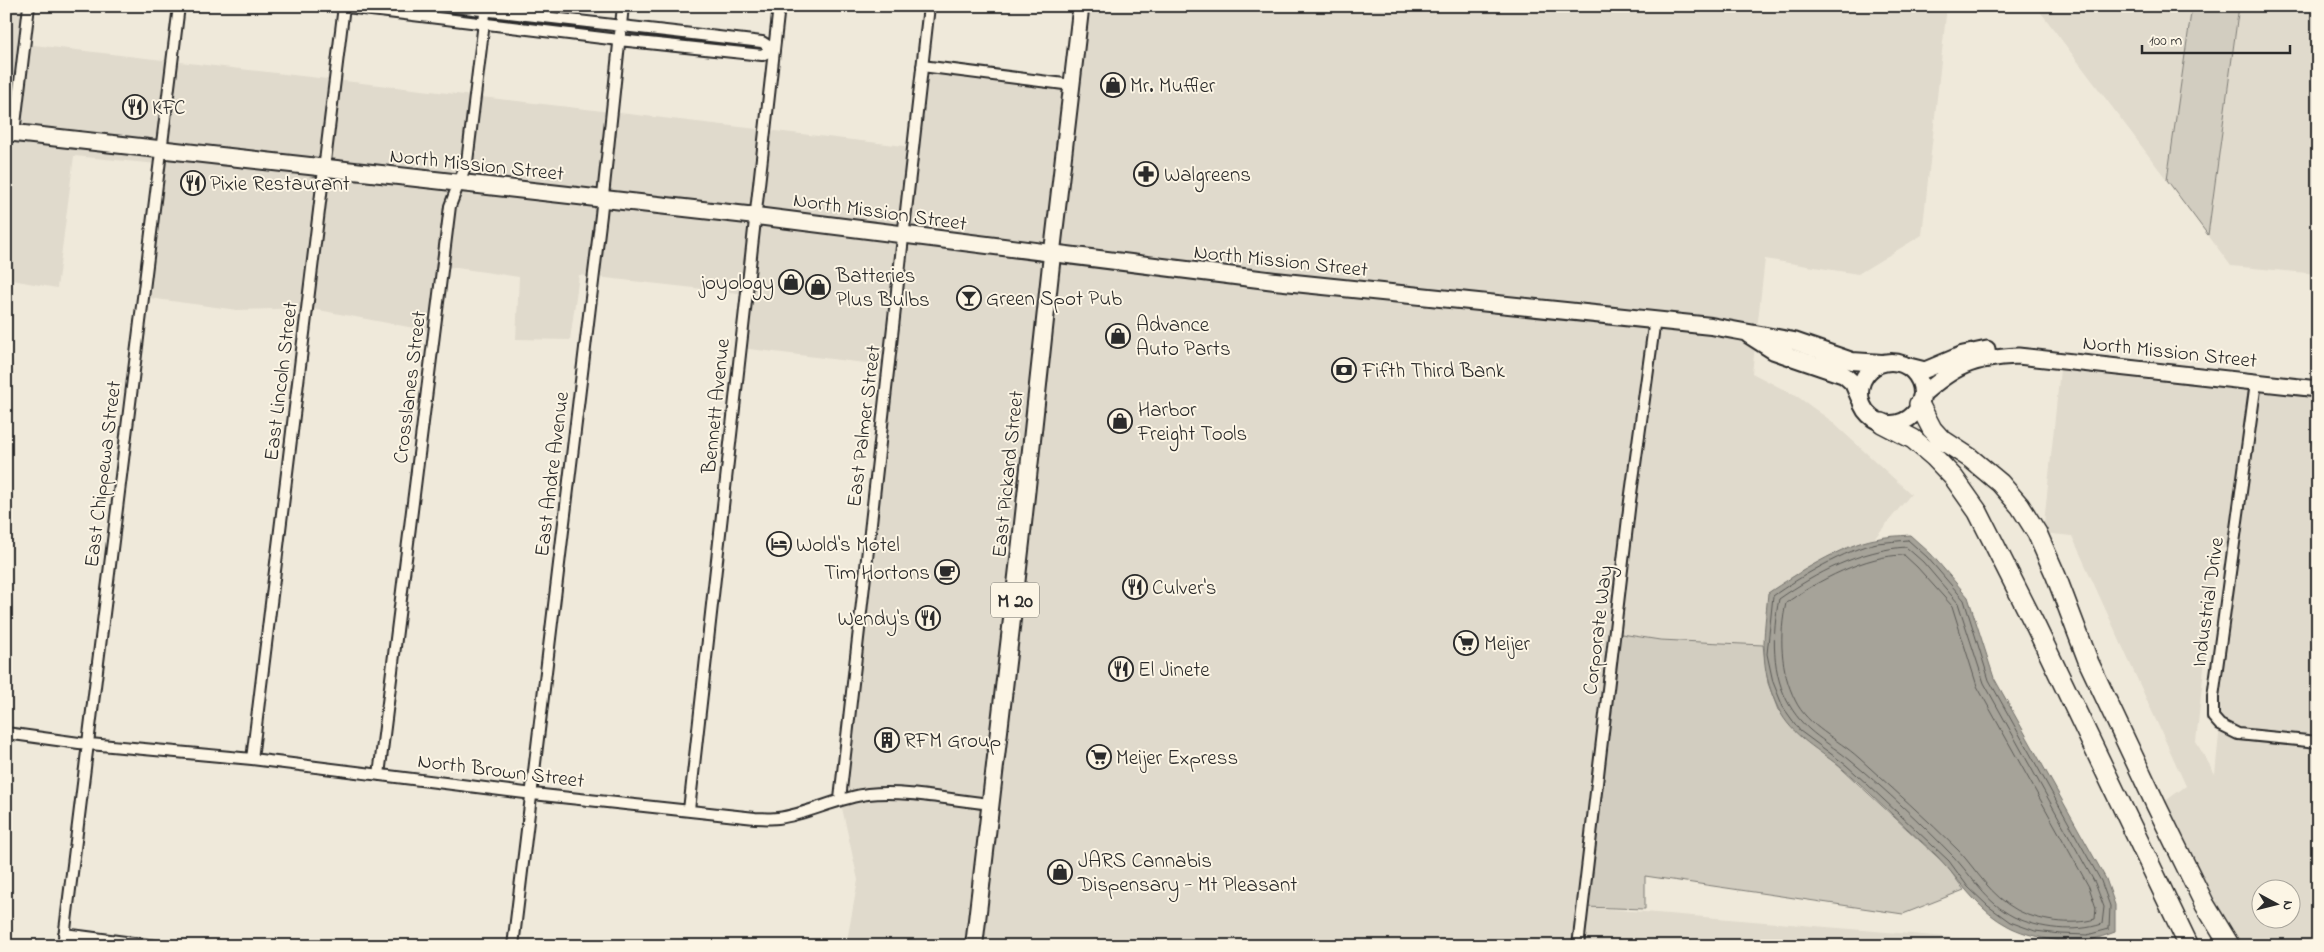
<svg xmlns="http://www.w3.org/2000/svg" width="2324" height="952" viewBox="0 0 2324 952" font-family="'Indie Flower',sans-serif">
<rect width="100%" height="100%" fill="#efe9da"/>
<filter id="ink" filterUnits="userSpaceOnUse"><feTurbulence type="fractalNoise" baseFrequency=".02" numOctaves="2"/><feDisplacementMap in="SourceGraphic" scale="10" xChannelSelector="R" yChannelSelector="G"/><feConvolveMatrix kernelMatrix="1 2 1 2 8 2 1 2 1" color-interpolation-filters="sRGB"/></filter>
<g filter="url(#ink)">
<path fill="#e0dacc" fill-rule="evenodd" d="M6 6H29L25 44 913 147 922 66 1072 85 1081 6H1947L1922 235 1858 274 1765 259 1752 373 1798 397 1830 420 1911 494 1874 539 1847 549 1794 576 1768 593 1763 645 1660 640 1615 634 1584 907 2056 946H846L858 880 840 799 889 366 741 348 747 294 579 275 570 340 516 339 519 277 443 266 435 332 308 308 237 310 142 297 158 164 74 156 57 288 6 279Z
M2192 6 2167 180 2036 6Z
M2239 6H2318V274L2231 266 2208 235Z
M2061 360 2318 389V946H2234L2157 807 2186 786 2072 536 2043 533ZM2217 548 2233 549 2213 697 2220 725 2215 774 2196 742ZM2262 890H2292V920H2262Z"/>
<path fill="#d2cdc0" stroke="#7e7c76" d="M2192 6H2239L2208 235 2167 180Z
M1615 633 1660 640 1763 645 1768 683 1778 710 1946 865 1964 890 1903 914 1645 876V909L1584 907Z"/>
<path fill="#a6a399" stroke="#75736d" d="M1910 535 1931 554 1968 597 1994 678 2106 879 2115 905V932C2107 935 2098 938 2090 940 2068 945 2028 937 2008 926 1981 912 1965 888 1946 866 1935 852 1920 841 1908 829 1886 809 1866 788 1844 770 1820 750 1792 737 1778 708 1758 666 1764 637 1768 593 1796 574 1842 545 1875 539 1887 536 1899 536 1910 535Z"/>
<g fill="none" stroke-linecap="round" stroke-linejoin="round">
<path stroke="#5c5b57" stroke-width="1" d="M1908 540 1927 557 1964 600 1989 680 2101 881 2110 906 2109 929 2087 935 2061 934 2035 931 2010 922 1988 906 1968 887 1949 861 1867 784 1846 765 1800 731 1783 707 1773 682 1767 654 1773 596C1798 578 1847 549 1877 543 1887 542 1898 541 1908 540Z
M1906 547 1923 562 1958 603 1984 683 2095 883 2104 907 2102 924C2075 933 2040 929 2014 917 1985 902 1973 877 1953 856 1921 823 1886 790 1851 761 1827 741 1806 733 1790 706 1771 675 1772 633 1779 599 1816 573 1860 550 1906 547Z
M1904 555 1917 567 1952 606 1977 686 2089 887 2096 908 2095 919C2072 926 2038 921 2017 910 1990 895 1978 872 1959 851 1927 819 1892 788 1859 758 1837 738 1808 727 1795 700 1780 670 1779 635 1786 603 1817 581 1866 555 1904 555Z"/>
<defs>
<path id="street" d="M338 6 619 40 762 55 773 49 762 42 447 6
M922 66 1072 85
M14 133 29 6
M2256 382 2213 697V717L2220 725 2238 734 2318 742
M6 733 79 743 252 759 533 794 755 818C763 818 771 819 778 818 809 814 836 798 868 794 908 790 950 800 990 804
M252 759 344 6
M379 775 450 206 467 162 486 6
M840 799 929 6
M689 810 779 6
M64 934 156 946
M63 946 179 6
M513 946 601 215 623 6
M1578 946 1630 501 1655 319"/>
<path id="secondary" d="M1052 255 1081 6
M1905 365 1925 370 1963 354 1987 349
M1921 396C1955 366 1972 358 2018 356L2318 389"/>
<path id="primary" d="M6 132 756 216 1275 281 1711 326 1794 341 1852 361 1882 363
M1749 335 1774 351 1844 375 1853 383 1860 399
M1860 393a31 31 0 1 1 62 0a31 31 0 1 1-62 0Z
M974 946 1021 542 1052 255"/>
<path id="highway" d="M1919 404 1932 429 1941 439 1970 458 2000 483 2020 506 2037 533 2056 576 2089 663 2157 807 2205 905 2230 946
M1882 423 1913 439 1934 457 1954 478 1978 512 2036 627 2189 946"/>
</defs>
<use href="#street" stroke="#2b2b2b" stroke-width="14"/>
<use href="#secondary" stroke="#2b2b2b" stroke-width="19"/>
<use href="#primary" stroke="#2b2b2b" stroke-width="20"/>
<use href="#highway" stroke="#2b2b2b" stroke-width="22"/>
<use href="#street" stroke="#fcf5e5" stroke-width="10"/>
<use href="#secondary" stroke="#fcf5e5" stroke-width="15"/>
<use href="#primary" stroke="#fcf5e5" stroke-width="16"/>
<use href="#highway" stroke="#fcf5e5" stroke-width="19"/>
</g>
</g>
<defs>
<symbol id="shop-ring" viewBox="-11 -11 22 22"><circle r="9.5" fill="#fcf5e5" stroke="#2b2b2b" stroke-width="1.5"/><path d="M-5-2.5h2.3a2.7 3.5 0 0 1 5.4 0H5L5.5 6h-11ZM-1.5-2.5h3a1.5 2.3 0 0 0-3 0Z" fill="#2b2b2b"/></symbol>
<symbol id="restaurant-ring" viewBox="-11 -11 22 22"><circle r="9.5" fill="#fcf5e5" stroke="#2b2b2b" stroke-width="1.5"/><path d="M-5-6h1v4h1v-4h1v4h1v-4h1v5L-1.5 .5V6h-2V.5L-5-1ZM5-6V6H3V1.5H1.5Q1.5-4 5-6Z" fill="#2b2b2b"/></symbol>
<symbol id="pharmacy-ring" viewBox="-11 -11 22 22"><circle r="9.5" fill="#fcf5e5" stroke="#2b2b2b" stroke-width="1.5"/><path d="M-2-6h4v4h4v4h-4v4h-4v-4h-4v-4h4Z" fill="#2b2b2b"/></symbol>
<symbol id="bar-ring" viewBox="-11 -11 22 22"><circle r="9.5" fill="#fcf5e5" stroke="#2b2b2b" stroke-width="1.5"/><path d="M-6-5H6L.8 .8V4.5H3.5V6h-7V4.5H-.8V.8Z" fill="#2b2b2b"/></symbol>
<symbol id="bank-ring" viewBox="-11 -11 22 22"><circle r="9.5" fill="#fcf5e5" stroke="#2b2b2b" stroke-width="1.5"/><path d="M-6-4H6V4H-6ZM0-2.3a2.3 2.3 0 1 0 0 4.6a2.3 2.3 0 1 0 0-4.6Z" fill="#2b2b2b"/></symbol>
<symbol id="hotel-ring" viewBox="-11 -11 22 22"><circle r="9.5" fill="#fcf5e5" stroke="#2b2b2b" stroke-width="1.5"/><path d="M-6-4.5h1.5V1H6V5H4.5V3h-9V5H-6ZM-4 0a1.8 1.8 0 1 1 3.6 0ZM.5 0V-2.5h3Q6-2.5 6 0Z" fill="#2b2b2b"/></symbol>
<symbol id="cafe-ring" viewBox="-11 -11 22 22"><circle r="9.5" fill="#fcf5e5" stroke="#2b2b2b" stroke-width="1.5"/><path d="M-5.5-4.5H6V0H3Q3 3.5 0 3.5H-2.5Q-5.5 3.5-5.5 0ZM3-3.2v2h1.7v-2ZM-6 4.5H4V6H-6Z" fill="#2b2b2b"/></symbol>
<symbol id="supermarket-ring" viewBox="-11 -11 22 22"><circle r="9.5" fill="#fcf5e5" stroke="#2b2b2b" stroke-width="1.5"/><path d="M-6-5.5h2.5l.6 2H6L4.5 2H-2.5L-4.4-4H-6ZM-1.5 3.2a1.3 1.3 0 1 0 .1 0ZM3 3.2a1.3 1.3 0 1 0 .1 0Z" fill="#2b2b2b"/></symbol>
<symbol id="building-ring" viewBox="-11 -11 22 22"><circle r="9.5" fill="#fcf5e5" stroke="#2b2b2b" stroke-width="1.5"/><path d="M-4-6H4V6H1V3H-1V6H-4ZM-2.5-4.3h1.7v1.8h-1.7ZM.8-4.3h1.7v1.8H.8ZM-2.5-1h1.7V.8h-1.7ZM.8-1h1.7V.8H.8Z" fill="#2b2b2b"/></symbol>
</defs>
<g fill-rule="evenodd">
<use href="#shop-ring" x="1099" y="71" width="28" height="28"/>
<use href="#restaurant-ring" x="121" y="93" width="28" height="28"/>
<use href="#pharmacy-ring" x="1132" y="160" width="28" height="28"/>
<use href="#restaurant-ring" x="179" y="169" width="28" height="28"/>
<use href="#shop-ring" x="777" y="268" width="28" height="28"/>
<use href="#shop-ring" x="804" y="273" width="28" height="28"/>
<use href="#bar-ring" x="955" y="284" width="28" height="28"/>
<use href="#shop-ring" x="1104" y="322" width="28" height="28"/>
<use href="#bank-ring" x="1330" y="356" width="28" height="28"/>
<use href="#shop-ring" x="1106" y="407" width="28" height="28"/>
<use href="#hotel-ring" x="765" y="530" width="28" height="28"/>
<use href="#cafe-ring" x="933" y="558" width="28" height="28"/>
<use href="#restaurant-ring" x="1121" y="573" width="28" height="28"/>
<use href="#restaurant-ring" x="914" y="604" width="28" height="28"/>
<use href="#supermarket-ring" x="1452" y="629" width="28" height="28"/>
<use href="#restaurant-ring" x="1107" y="655" width="28" height="28"/>
<use href="#building-ring" x="873" y="726" width="28" height="28"/>
<use href="#supermarket-ring" x="1085" y="743" width="28" height="28"/>
<use href="#shop-ring" x="1046" y="858" width="28" height="28"/>
</g>
<g text-anchor="middle" stroke-width="4" stroke-linejoin="round" paint-order="stroke">
<rect fill="#fcf5e5" stroke="#6a6863" stroke-width="1" x="991" y="582.5" width="48" height="35" rx="4"/>
<g font-size="20" font-weight="bold" fill="#2b2b2b">
<text x="1015" y="607">M 20</text>
</g>
<g font-size="21" fill="#2b2b2b" stroke="#fcf5e5" text-anchor="start">
<text x="1130" y="92">Mr. Muffler</text>
<text x="152" y="114">KFC</text>
<text x="1164" y="181">Walgreens</text>
<text x="210" y="190">Pixie Restaurant</text>
<text x="836" y="282">Batteries<tspan x="836" dy="24">Plus Bulbs</tspan></text>
<text x="774" y="289" text-anchor="end">joyology</text>
<text x="986" y="305">Green Spot Pub</text>
<text x="1136" y="331">Advance<tspan x="1136" dy="24">Auto Parts</tspan></text>
<text x="1362" y="377">Fifth Third Bank</text>
<text x="1138" y="416">Harbor<tspan x="1138" dy="24">Freight Tools</tspan></text>
<text x="796" y="551">Wold's Motel</text>
<text x="930" y="579" text-anchor="end">Tim Hortons</text>
<text x="1152" y="594">Culver's</text>
<text x="910" y="625" text-anchor="end">Wendy's</text>
<text x="1484" y="650">Meijer</text>
<text x="1138" y="676">El Jinete</text>
<text x="904" y="747">RFM Group</text>
<text x="1116" y="764">Meijer Express</text>
<text x="1078" y="867">JARS Cannabis<tspan x="1078" dy="24">Dispensary - Mt Pleasant</tspan></text>
</g>
<g font-size="21" fill="#2b2b2b" stroke="#fcf5e5">
<text transform="translate(477 164) rotate(6)" y="7">North Mission Street</text>
<text transform="translate(880 211) rotate(8)" y="7">North Mission Street</text>
<text transform="translate(1281 260) rotate(6)" y="7">North Mission Street</text>
<text transform="translate(2170 351) rotate(6)" y="7">North Mission Street</text>
<text transform="translate(280 381) rotate(-83)" y="7">East Lincoln Street</text>
<text transform="translate(409 387) rotate(-83)" y="7">Crosslanes Street</text>
<text transform="translate(715 406) rotate(-84)" y="7">Bennett Avenue</text>
<text transform="translate(863 426) rotate(-83)" y="7">East Palmer Street</text>
<text transform="translate(102 474) rotate(-83)" y="7">East Chippewa Street</text>
<text transform="translate(551 474) rotate(-83)" y="7">East Andre Avenue</text>
<text transform="translate(1007 474) rotate(-84)" y="7">East Pickard Street</text>
<text transform="translate(2207 602) rotate(-82)" y="7">Industrial Drive</text>
<text transform="translate(1597 630) rotate(-83)" y="7">Corporate Way</text>
<text transform="translate(501 770) rotate(7)" y="7">North Brown Street</text>
</g>
</g>
<rect width="2324" height="952" fill="none" stroke="#fcf5e5" stroke-width="25"/>
<rect x="12" y="12" width="2299" height="927" fill="none" stroke="#2b2b2b" stroke-width="2" filter="url(#ink)"/>
<g transform="translate(2276 904) rotate(97)"><circle r="24" fill="#fcf5e5" stroke="#a8a49b"/>
<path d="M0-4L9 19L0 12L-9 19Z" fill="#2b2b2b"/>
<text y="-8" font-size="14" font-weight="bold" text-anchor="middle" fill="#2b2b2b">N</text>
</g>
<path d="M2142 45v8h148v-8" fill="none" stroke="#2b2b2b" stroke-width="2.5"/>
<text x="2149" y="45" font-size="15" fill="#2b2b2b" stroke="#fcf5e5" stroke-width="4" paint-order="stroke">100 m</text>
</svg>
